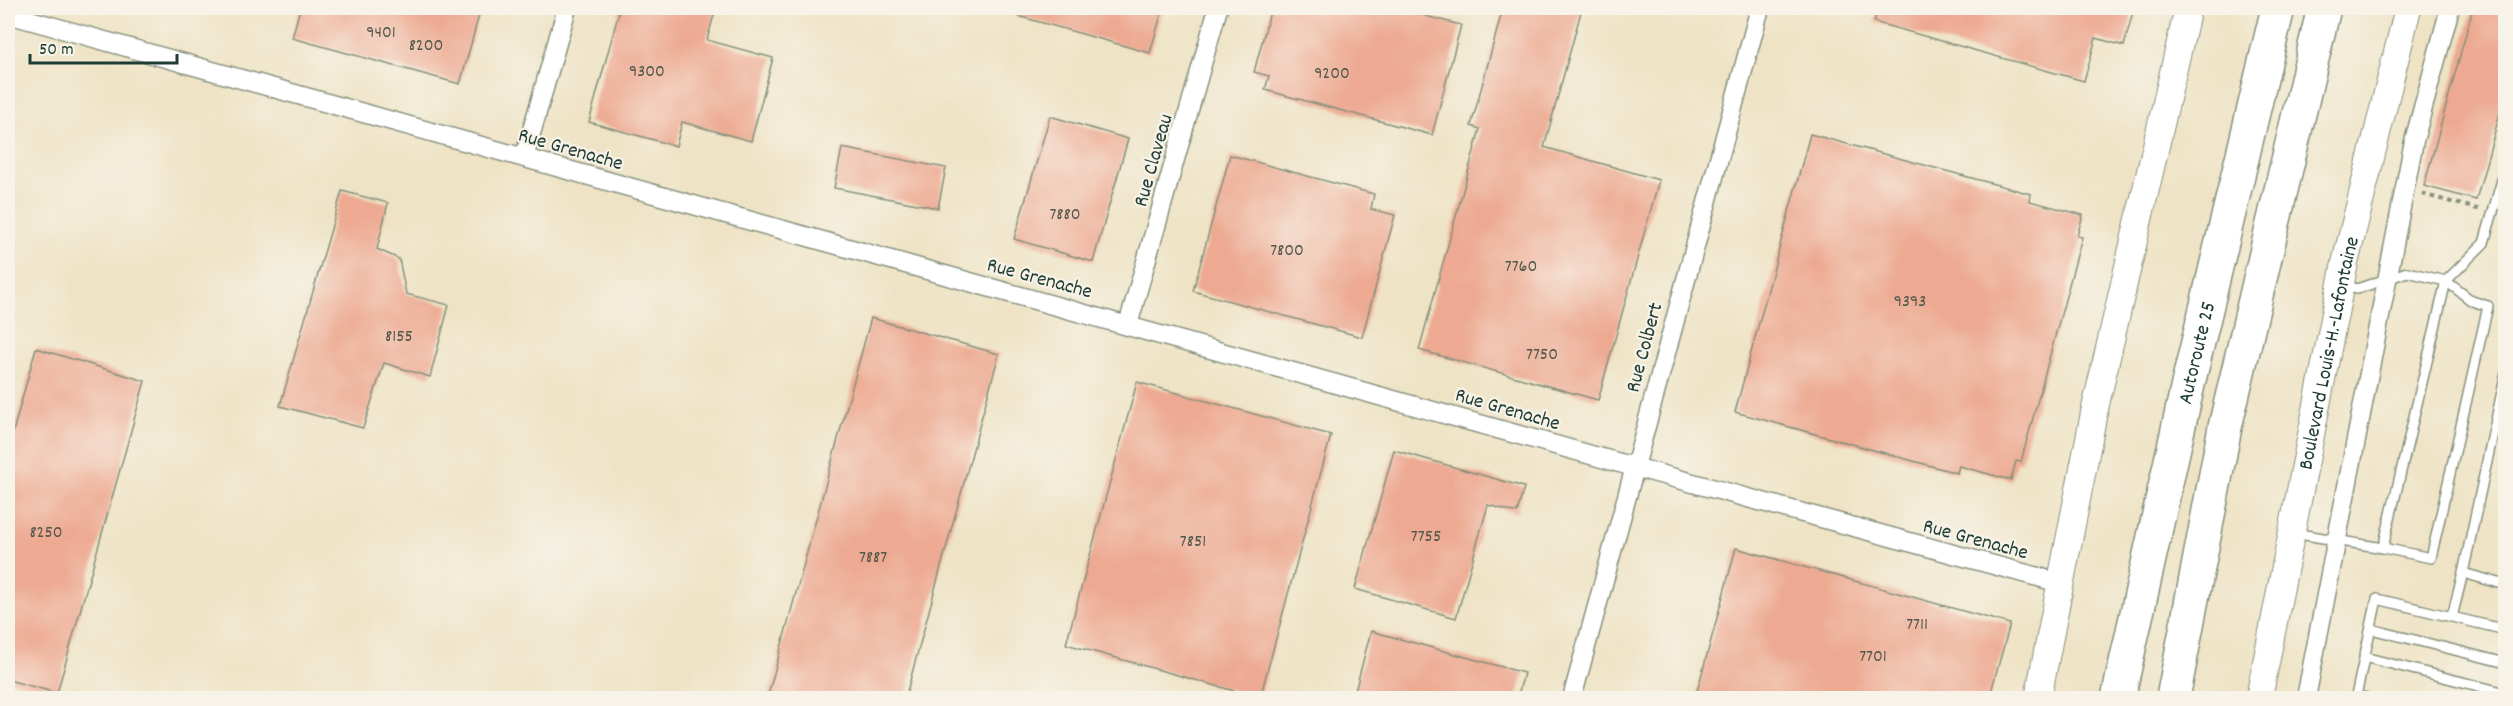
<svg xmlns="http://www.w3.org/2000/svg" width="2513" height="706" viewBox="0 0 2513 706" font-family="Dekko,sans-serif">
<rect width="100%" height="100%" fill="#f7f3e8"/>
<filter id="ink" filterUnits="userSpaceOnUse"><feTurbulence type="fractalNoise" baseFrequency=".0167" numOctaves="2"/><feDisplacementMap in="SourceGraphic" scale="12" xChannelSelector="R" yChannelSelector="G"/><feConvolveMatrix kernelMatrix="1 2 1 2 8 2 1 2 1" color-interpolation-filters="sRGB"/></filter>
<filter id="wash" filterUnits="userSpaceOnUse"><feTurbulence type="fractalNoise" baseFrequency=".008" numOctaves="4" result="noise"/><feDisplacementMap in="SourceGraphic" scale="24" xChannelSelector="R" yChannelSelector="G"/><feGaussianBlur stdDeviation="1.35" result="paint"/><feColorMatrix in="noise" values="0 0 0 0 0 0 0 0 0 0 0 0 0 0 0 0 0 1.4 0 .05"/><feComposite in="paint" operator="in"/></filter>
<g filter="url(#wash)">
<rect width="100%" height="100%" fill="#eee3c5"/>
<g id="blocks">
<path fill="#eda991" d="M300 8H481L460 84 292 38Z
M620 8H703L715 11 707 40 773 58 751 141 682 122 676 146 589 122Z
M1005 8H1163L1150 53 1004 12Z
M1271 8H1394L1461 25 1432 135 1265 90 1269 76 1254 72Z
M1503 8H1582L1544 147 1659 180 1598 400 1419 350 1480 129 1471 126Z
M1878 8H2134L2124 46 2096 38 2084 81 1874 22Z
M2473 8H2505V95L2476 200 2424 186Z
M1050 116 1128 139 1093 262 1014 239Z
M1810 134 2031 194 2030 201 2083 215 2077 236 2082 237 2021 462 2016 461 2011 480 1959 466 1957 473 1735 412Z
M842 148 946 168 938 208 834 188Z
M1230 155 1374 194 1371 209 1395 215 1362 337 1193 291Z
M342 191 388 203 377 249 399 259 406 294 449 305 430 377 384 363 363 428 280 406Z
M871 318 999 354 905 699H767Z
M36 348 145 381 57 693 8 680V450Z
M1137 382 1331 435 1260 698 1066 644Z
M1394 450 1524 487 1517 513 1488 505 1456 618 1355 589Z
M1736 548 2010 624 1989 699H1695Z
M1371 631 1524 673 1517 699H1353Z"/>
</g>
</g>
<g filter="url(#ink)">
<use href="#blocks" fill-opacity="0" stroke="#86907c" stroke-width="1.5"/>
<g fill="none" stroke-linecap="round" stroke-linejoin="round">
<defs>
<path id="lane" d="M2293 533 2383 548 2446 281 2407 272 2357 289 2341 284
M2383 548 2431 558 2488 306 2472 301 2446 281 2484 243 2506 166
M2463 573 2506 373
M2452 617 2463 573 2506 585
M2371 629 2506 663
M2364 657 2506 693
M2367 698 2356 696 2377 599 2506 630"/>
<path id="street" d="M8 14 1634 467 2060 583
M524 158 567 8
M1128 325 1218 8
M1572 698 1760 8
M2306 698 2414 141 2450 8"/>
<g id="secondary">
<path d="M2038 698 2094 413 2188 8"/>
<path id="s1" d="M2259 698 2345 263 2408 8"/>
</g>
<g id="highway">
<path id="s2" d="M2118 698 2189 380 2278 8"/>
<path d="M2173 698 2225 427 2324 8"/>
</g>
</defs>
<use href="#lane" stroke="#86907c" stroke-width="12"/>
<use href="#street" stroke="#86907c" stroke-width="21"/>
<use href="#secondary" stroke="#86907c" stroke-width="28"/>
<use href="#highway" stroke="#86907c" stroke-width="36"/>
<path stroke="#86907c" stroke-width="4" stroke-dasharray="4.5 4.5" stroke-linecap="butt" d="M2422 194 2481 210"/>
<use href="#lane" stroke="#fff" stroke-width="9"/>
<use href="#street" stroke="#fff" stroke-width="18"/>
<use href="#secondary" stroke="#fff" stroke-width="26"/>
<use href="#highway" stroke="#fff" stroke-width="33"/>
</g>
</g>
<g text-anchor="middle" stroke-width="4.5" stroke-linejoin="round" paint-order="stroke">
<g font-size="18" fill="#52584b">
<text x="381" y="37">9401</text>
<text x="426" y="50">8200</text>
<text x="647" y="76">9300</text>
<text x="1332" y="78">9200</text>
<text x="1065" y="219">7880</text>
<text x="1287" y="255">7800</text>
<text x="1521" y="271">7760</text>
<text x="1910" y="306">9393</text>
<text x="399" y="341">8155</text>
<text x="1542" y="359">7750</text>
<text x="46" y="537">8250</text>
<text x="1426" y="541">7755</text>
<text x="1193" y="546">7851</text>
<text x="873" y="562">7887</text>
<text x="1917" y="629">7711</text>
<text x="1873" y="661">7701</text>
</g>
<g font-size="21" fill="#1f3d34" stroke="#f7f3e8">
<text transform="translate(571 148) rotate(16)" y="7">Rue Grenache</text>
<text transform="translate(1152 160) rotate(-74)" y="7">Rue Claveau</text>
<text transform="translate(1040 277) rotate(15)" y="7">Rue Grenache</text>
<text transform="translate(1643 347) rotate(-75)" y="7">Rue Colbert</text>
<text dy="7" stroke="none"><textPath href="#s2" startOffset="354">Autoroute 25</textPath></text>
<text dy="7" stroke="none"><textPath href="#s1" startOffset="352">Boulevard Louis-H.-Lafontaine</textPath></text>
<text transform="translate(1508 408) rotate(16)" y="7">Rue Grenache</text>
<text transform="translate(1976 538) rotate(15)" y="7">Rue Grenache</text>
</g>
</g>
<rect width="2513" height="706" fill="none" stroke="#f7f3e8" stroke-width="30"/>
<path d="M30 54v9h147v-9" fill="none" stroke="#1f3d34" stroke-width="3"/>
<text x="39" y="54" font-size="18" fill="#1f3d34" stroke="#f7f3e8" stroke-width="4.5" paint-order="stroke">50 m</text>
</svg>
